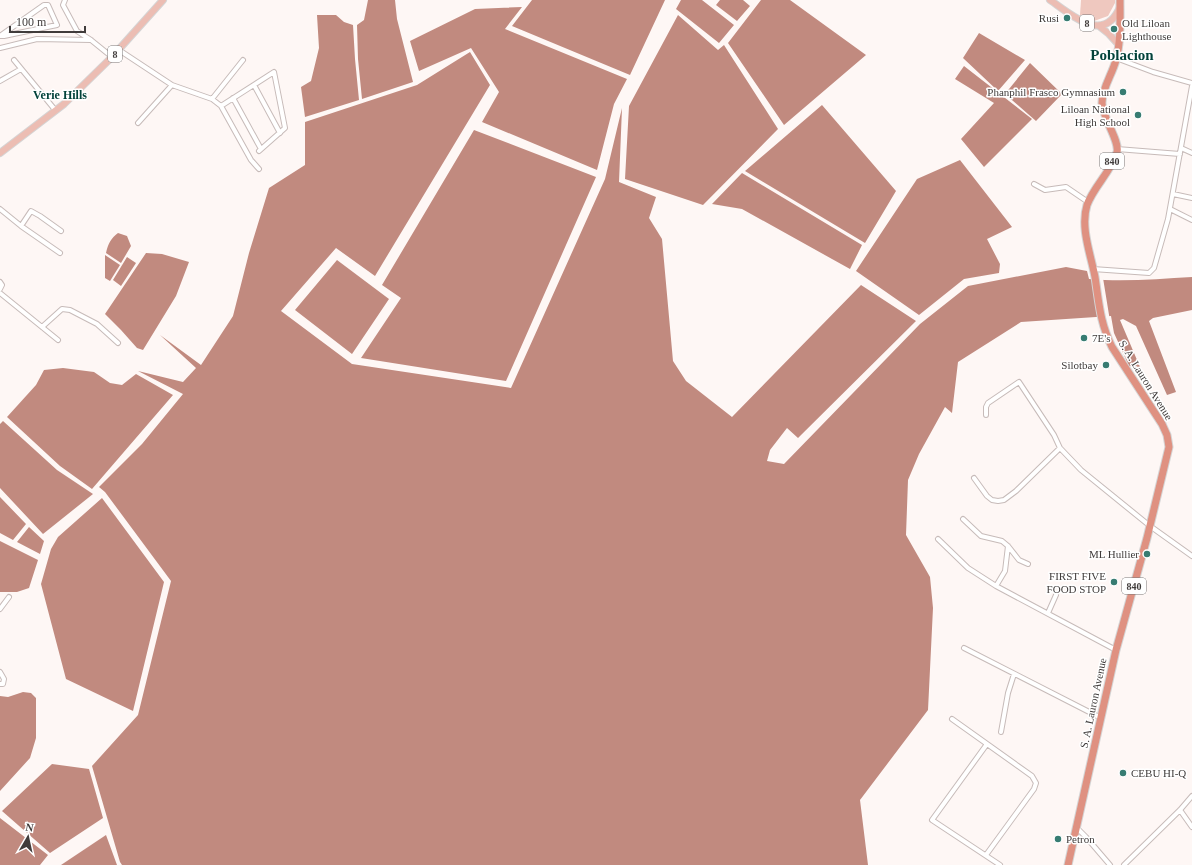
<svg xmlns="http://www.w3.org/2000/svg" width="1192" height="865" viewBox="0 0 1192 865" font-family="Georgia,serif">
<rect width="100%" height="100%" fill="#fef7f5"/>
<path fill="#efc8bf" d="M1081 0H1115V3L1108 16 1094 21 1080 15Z"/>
<path fill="#c18a7f" d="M368 0H395L397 19 413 82 362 99 358 59 357 25 364 20Z
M532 0H665L630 75 512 26Z
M681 0H702L734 25 719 43 676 9Z
M720 0H743L750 6 737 21 716 5Z
M761 0H790L866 55 784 125 728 43Z
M522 7 505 29 627 79 614 104 597 170 482 122 499 92 471 48 419 71 410 41 475 9Z
M317 15H336L344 22 353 25 355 59 359 100 305 117 301 87 311 81 319 48Z
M678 15 718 50 724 45 778 129 703 205 625 179 629 106Z
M979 33 1025 60 998 91 963 58Z
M470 52 490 85 375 276 336 248 281 311 352 364 511 388 605 179 622 108 619 182 656 197 649 218 662 239 673 361 686 381 732 417 861 285 916 321 798 438 787 428 770 450 767 461 784 464 920 324 968 286 1066 267 1087 271 1089 279C1123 282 1158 279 1192 277V310L1153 318 1149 321 1176 392 1167 395 1136 326 1123 319 1120 320 1140 367 1129 366 1114 333 1111 316 1021 322 958 362 952 413 945 407 919 454 908 480 906 535 930 577 933 608 928 710 860 800 868 865H122L120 862 92 766 138 715 171 581 105 492 99 487 142 444 183 394 138 371 183 382 196 368 160 335 201 365 233 316 249 253 269 188 305 165V122L417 85Z
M1030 63 1062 94 1036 121 1005 94Z
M964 66 1032 119 984 167 961 139 994 103 955 79Z
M822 105 896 191 865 243 745 171Z
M474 130 596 177 506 381 361 358 401 298 382 285Z
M960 160 1012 227 987 239 1000 264 999 273 964 279 919 315 856 271 917 179Z
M742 173 862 245 850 269 742 209 712 204Z
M118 233 127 236 131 246 121 263 106 253C108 244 111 238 118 233Z
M146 253 162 254 189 262 176 296 143 350 137 348 121 330 105 314Z
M105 255 120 265 110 281 105 278Z
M127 257 136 263 121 286 113 280Z
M337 260 389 299 352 354 295 310Z
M63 368 94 372 110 383 122 385 136 374 173 395 92 489 60 466 7 417 36 385 44 370Z
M3 421 57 470 93 494 43 534 0 488V424Z
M0 497 26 524 13 540 0 533Z
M102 498 164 582 133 711 66 679 41 584 51 549 58 537Z
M29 527 44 541 40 554 17 542Z
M0 541 38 560 29 588 17 592H0Z
M23 692 31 693 36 698V738L30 758 0 791V696L8 697Z
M52 764 89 769 103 818 50 853 2 811Z
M0 818 48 855 40 865H0Z
M106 835 117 865H61Z"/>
<path fill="#fef7f5" d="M1092 277 1103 278 1110 321 1109 318 1098 319Z"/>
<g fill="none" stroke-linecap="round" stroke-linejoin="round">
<defs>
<path id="street" d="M65 0 63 5 77 31 91 40 112 57
M44 5H48L57 25 4 36H0Z
M0 48 37 39 91 40
M119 50 172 85 212 99 221 106 251 160 259 169
M1116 58 1153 72 1192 83
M14 60 56 111
M0 81 21 69
M254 85 280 133
M233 98 261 149
M212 99 243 60
M221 106 274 72 285 128 259 151
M138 123 172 85
M1181 148 1192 153
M1117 149 1180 154
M1034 184 1045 190 1066 187 1088 202
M1173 194 1192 198
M0 209 21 226 60 253
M1170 209 1192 220
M21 226 31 211 40 216 61 231
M1093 269 1149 273 1154 268 1168 219 1192 86
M0 282 2 285 0 289
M0 293 58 340
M42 327 62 309 70 310 97 324 118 343
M986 415V407L988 403 1019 382 1054 435 1060 448 1081 470 1150 526 1192 556
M974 478 987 496 992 500 998 501 1004 500 1016 491 1060 448
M963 519 981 536 1002 541 1008 546 1019 560 1028 564
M938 539 968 568 996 586 1116 650
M996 586 1005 571 1008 546
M0 609 9 597
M1048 613 1056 595
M964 648 1101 718
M0 672 4 679 3 684H0
M952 719 1032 776 1036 783 1034 789 986 855
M1001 732 1008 693 1014 674
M987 744 932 820 1000 865
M1180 810 1192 827
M1077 828 1086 837 1110 865
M1124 865 1180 810 1192 796"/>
<path id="primary" d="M1050 0C1072 15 1104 45 1120 7
M1099 26 1109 34 1119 45
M0 153 64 104 112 57 163 0"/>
<path id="highway" d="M1068 865 1116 650 1147 538 1169 447 1167 435 1162 424 1112 347C1100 323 1099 303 1095 277 1091 255 1080 228 1087 205 1094 186 1111 172 1117 152 1120 141 1102 117 1102 103 1102 88 1112 75 1116 60 1121 41 1120 20 1120 0"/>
</defs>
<use href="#street" stroke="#c7bbb9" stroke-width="6"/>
<use href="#primary" stroke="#d5d4d4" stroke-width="8"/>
<use href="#highway" stroke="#d5d4d4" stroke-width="9"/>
<use href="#street" stroke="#fff" stroke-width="4"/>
<use href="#primary" stroke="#ecbdb3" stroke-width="6"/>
<use href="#highway" stroke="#df9181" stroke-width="7"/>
</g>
<g fill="#377c72" stroke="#fff" stroke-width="1.5">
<circle cx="1067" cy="18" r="4"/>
<circle cx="1114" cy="29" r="4"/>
<circle cx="1123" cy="92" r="4"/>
<circle cx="1138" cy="115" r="4"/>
<circle cx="1084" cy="338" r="4"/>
<circle cx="1106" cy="365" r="4"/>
<circle cx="1147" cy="554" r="4"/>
<circle cx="1114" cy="582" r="4"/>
<circle cx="1123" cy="773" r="4"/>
<circle cx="1058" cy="839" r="4"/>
</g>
<g text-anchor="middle" stroke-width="3" stroke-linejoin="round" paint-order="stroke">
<g fill="#fff" stroke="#797676" stroke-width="1">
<rect x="1080" y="15" width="14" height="16" rx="3"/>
<rect x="108" y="46" width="14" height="16" rx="3"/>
<rect x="1100" y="153" width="24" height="16" rx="3"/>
<rect x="1122" y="578" width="24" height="16" rx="3"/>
</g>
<g font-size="10" font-weight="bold" fill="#403c3b">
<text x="1087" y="27">8</text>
<text x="115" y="58">8</text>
<text x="1112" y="165">840</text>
<text x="1134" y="590">840</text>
</g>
<g font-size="11" fill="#403c3b" stroke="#fff" text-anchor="end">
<text x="1059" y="22">Rusi</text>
<text x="1122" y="27" text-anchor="start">Old Liloan<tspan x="1122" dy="13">Lighthouse</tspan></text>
<text x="1115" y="96">Phanphil Frasco Gymnasium</text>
<text x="1130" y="113">Liloan National<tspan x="1130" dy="13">High School</tspan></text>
<text x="1092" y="342" text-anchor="start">7E's</text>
<text x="1098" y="369">Silotbay</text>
<text x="1139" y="558">ML Hullier</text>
<text x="1106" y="580">FIRST FIVE<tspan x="1106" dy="13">FOOD STOP</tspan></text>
<text x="1131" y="777" text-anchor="start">CEBU HI-Q</text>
<text x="1066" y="843" text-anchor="start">Petron</text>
</g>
<g font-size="11" fill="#403c3b" stroke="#fff">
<text transform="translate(1146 380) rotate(58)" y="4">S. A. Lauron Avenue</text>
<text transform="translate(1093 703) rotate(-78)" y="4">S. A. Lauron Avenue</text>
</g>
<g font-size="12" font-weight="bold" fill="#03433b" stroke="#fff">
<text x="60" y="99">Verie Hills</text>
</g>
<g font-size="15" font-weight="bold" fill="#03433b" stroke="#fff">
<text x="1122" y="60">Poblacion</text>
</g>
</g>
<g transform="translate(28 837) rotate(9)" stroke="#ffffff" stroke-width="3" paint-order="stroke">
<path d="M0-3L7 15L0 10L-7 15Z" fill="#403c3b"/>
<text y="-6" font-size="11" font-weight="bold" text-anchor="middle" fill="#403c3b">N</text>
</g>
<path d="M10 26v6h75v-6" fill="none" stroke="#403c3b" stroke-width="2"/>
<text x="16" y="26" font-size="12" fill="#403c3b" stroke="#ffffff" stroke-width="3" paint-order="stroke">100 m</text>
</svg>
